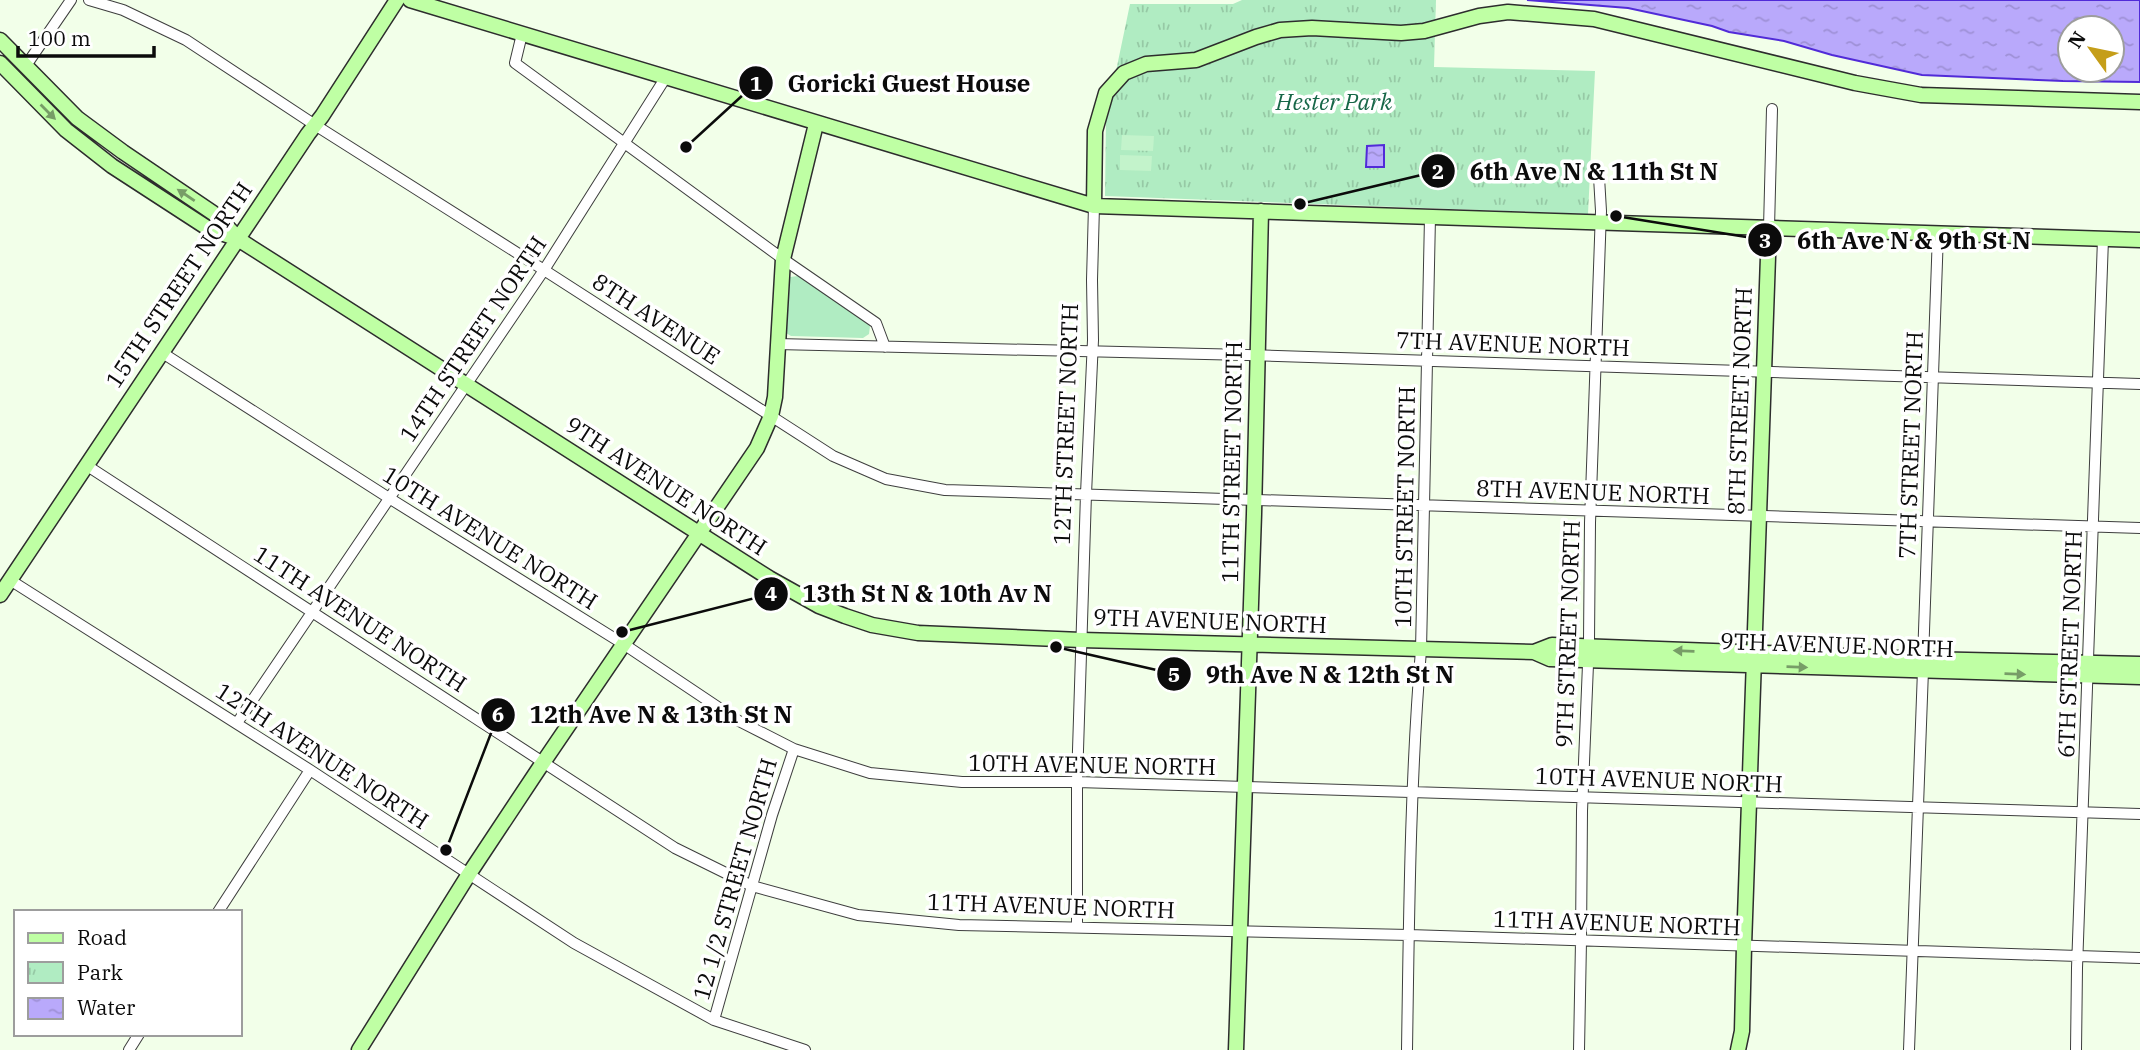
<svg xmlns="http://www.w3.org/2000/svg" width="2140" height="1050" viewBox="0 0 2140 1050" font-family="'IBM Plex Serif',serif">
<defs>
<pattern id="park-tufts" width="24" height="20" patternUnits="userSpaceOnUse" patternTransform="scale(1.75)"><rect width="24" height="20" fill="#b0ecc2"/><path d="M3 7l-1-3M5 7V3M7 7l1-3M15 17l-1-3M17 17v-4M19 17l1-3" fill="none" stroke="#96c9a5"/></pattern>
<pattern id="water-ripples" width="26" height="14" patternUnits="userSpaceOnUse" patternTransform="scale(1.75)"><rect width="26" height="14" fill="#b9a9fb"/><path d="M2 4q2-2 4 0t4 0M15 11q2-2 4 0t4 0" fill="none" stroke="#9e90d6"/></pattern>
</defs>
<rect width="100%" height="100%" fill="#f2ffe9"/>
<path fill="#b0ecc2" d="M798 276 867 323 870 326 869 334 863 338 791 336 786 333 787 281 790 277Z"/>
<path fill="url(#park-tufts)" d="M1242 0H1436L1434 67 1595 71 1588 214 1105 196 1106 119 1130 4H1233Z"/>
<path fill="#c3f3cb" d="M1122 135 1154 136 1153 151 1121 150Z
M1120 155 1152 156 1151 171 1120 170Z"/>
<path fill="url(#water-ripples)" stroke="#512bd8" stroke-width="2" fill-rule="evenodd" d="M1527 0H2140V82L2063 81 1922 75 1832 55 1784 41 1729 32 1712 26 1628 8ZM2112 28V70H2070V28Z
M1384 145V167H1366L1367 146Z"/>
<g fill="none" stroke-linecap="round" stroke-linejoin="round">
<defs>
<path id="street" d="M89 0 123 10 186 40 315 125 544 270 833 456 886 479 945 490 2140 528
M522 34 515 63 783 259 876 323 885 347
M25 67 71 0
M1769 228 1772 109
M777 344 1247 355 2140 384
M161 352 389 498 625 645 737 720 794 749 870 773 962 782H1077L2140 814
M86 465 675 848 752 886 858 915 959 925 1409 935 2140 958
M10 580 310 770 574 943 714 1020 805 1050
M1923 659 1938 233
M237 723 544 270 666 77
M218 912 310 770
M1077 926V782L1086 494 1093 340 1092 280 1094 206
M714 1020 772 815 794 749
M129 1050 139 1034
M1407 1050C1409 917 1410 783 1421 650L1430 217
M1579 1050 1581 941 1582 811 1589 640 1590 523 1601 211 1599 177
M1909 1050 1923 670
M2076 1050 2077 968 2103 239"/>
<path id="secondary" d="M410 0 1094 206 2140 240
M0 40 77 118 123 152 216 215 235 235
M0 63 66 130 112 166 209 229 238 239 769 578 819 606 845 616 872 625 918 633 1081 640 1534 652 1552 645 1923 659 2140 664
M1094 206 1095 131 1106 93 1124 73 1146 64 1196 60 1256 37 1280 30 1312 28 1401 33 1424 31 1479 16 1508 12 1594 19 1855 83 1921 95 2140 102
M0 595 308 134 322 116 397 0
M1534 652 1550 659 2140 677
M359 1050 469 874 538 770 757 448 771 416 775 397 783 259 816 124
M1236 1050 1254 514 1261 211
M1738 1050 1742 1031 1744 946 1769 228"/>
</defs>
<use href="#street" stroke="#3e3e3e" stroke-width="12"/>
<use href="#secondary" stroke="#2d2d2d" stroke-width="17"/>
<use href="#street" stroke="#fff" stroke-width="10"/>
<use href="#secondary" stroke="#bfffa4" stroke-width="14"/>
</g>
<defs><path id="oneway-solid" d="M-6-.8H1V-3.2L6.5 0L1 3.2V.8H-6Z" transform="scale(1.75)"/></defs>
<g fill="#779d67">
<use href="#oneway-solid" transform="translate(48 112) rotate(45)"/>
<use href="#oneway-solid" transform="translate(186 195) rotate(-146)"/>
<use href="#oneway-solid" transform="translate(1684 651) rotate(-178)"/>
<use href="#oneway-solid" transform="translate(1797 667) rotate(2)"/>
<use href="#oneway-solid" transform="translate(2015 674) rotate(2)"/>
</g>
<g text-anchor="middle" stroke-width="7" stroke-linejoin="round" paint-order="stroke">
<g font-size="23" font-style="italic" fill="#176748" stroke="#fff">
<text x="1334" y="110">Hester Park</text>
</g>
<g font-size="23" fill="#0b0b0b" stroke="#fff">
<text transform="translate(179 285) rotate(-56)" y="8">15TH STREET NORTH</text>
<text transform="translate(656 319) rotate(33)" y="8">8TH AVENUE</text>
<text transform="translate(473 339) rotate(-56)" y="8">14TH STREET NORTH</text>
<text transform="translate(1513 344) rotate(2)" y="8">7TH AVENUE NORTH</text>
<text transform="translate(1740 401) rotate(-88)" y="8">8TH STREET NORTH</text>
<text transform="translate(1066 424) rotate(-88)" y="8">12TH STREET NORTH</text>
<text transform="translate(1911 445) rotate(-88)" y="8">7TH STREET NORTH</text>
<text transform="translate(1232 462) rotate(-89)" y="8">11TH STREET NORTH</text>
<text transform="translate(666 486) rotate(33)" y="8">9TH AVENUE NORTH</text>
<text transform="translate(1593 492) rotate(2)" y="8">8TH AVENUE NORTH</text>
<text transform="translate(1405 507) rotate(-89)" y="8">10TH STREET NORTH</text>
<text transform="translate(490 538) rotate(32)" y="8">10TH AVENUE NORTH</text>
<text transform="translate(360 619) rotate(33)" y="8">11TH AVENUE NORTH</text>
<text transform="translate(1210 621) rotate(2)" y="8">9TH AVENUE NORTH</text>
<text transform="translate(1568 634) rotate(-88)" y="8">9TH STREET NORTH</text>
<text transform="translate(2070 644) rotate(-88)" y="8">6TH STREET NORTH</text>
<text transform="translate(1837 645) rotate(2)" y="8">9TH AVENUE NORTH</text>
<text transform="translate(322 756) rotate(33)" y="8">12TH AVENUE NORTH</text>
<text transform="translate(1092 765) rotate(1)" y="8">10TH AVENUE NORTH</text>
<text transform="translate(1659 780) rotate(2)" y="8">10TH AVENUE NORTH</text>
<text transform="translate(735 879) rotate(-74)" y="8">12 1/2 STREET NORTH</text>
<text transform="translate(1051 906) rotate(2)" y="8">11TH AVENUE NORTH</text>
<text transform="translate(1617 923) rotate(2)" y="8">11TH AVENUE NORTH</text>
</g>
</g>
<path fill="none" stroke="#0b0b0b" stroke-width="2.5" d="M686 147L756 83M1300 204L1438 171M1616 216L1765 240M622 632L771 594M1056 647L1174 674M446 850L498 715"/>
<g fill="#0b0b0b" stroke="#fff" stroke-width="2.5">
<circle cx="686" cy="147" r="7"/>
<circle cx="1300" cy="204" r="7"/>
<circle cx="1616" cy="216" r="7"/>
<circle cx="622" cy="632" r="7"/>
<circle cx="1056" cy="647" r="7"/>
<circle cx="446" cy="850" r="7"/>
<circle cx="756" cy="83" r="18"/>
<circle cx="1438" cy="171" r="18"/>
<circle cx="1765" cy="240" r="18"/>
<circle cx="771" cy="594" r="18"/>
<circle cx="1174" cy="674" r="18"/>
<circle cx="498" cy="715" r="18"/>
</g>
<g font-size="21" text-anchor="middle" font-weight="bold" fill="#fff">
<text x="756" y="91">1</text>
<text x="1438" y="179">2</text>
<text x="1765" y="248">3</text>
<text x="771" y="601">4</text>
<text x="1174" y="682">5</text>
<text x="498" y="722">6</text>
</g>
<g font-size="24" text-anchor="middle" font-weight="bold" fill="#0b0b0b" stroke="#fff" stroke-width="7" stroke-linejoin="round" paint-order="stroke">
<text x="909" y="92">Goricki Guest House</text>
<text x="1594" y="180">6th Ave N &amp; 11th St N</text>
<text x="1914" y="249">6th Ave N &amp; 9th St N</text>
<text x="927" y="602">13th St N &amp; 10th Av N</text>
<text x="1330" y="683">9th Ave N &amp; 12th St N</text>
<text x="661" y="723">12th Ave N &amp; 13th St N</text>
</g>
<rect x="14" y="910" width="228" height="126" fill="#ffffff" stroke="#9d9d9d" stroke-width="2"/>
<rect x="28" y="933" width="35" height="10" fill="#bfffa4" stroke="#9d9d9d" stroke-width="2"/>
<text x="77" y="945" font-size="21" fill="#0b0b0b">Road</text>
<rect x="28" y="962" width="35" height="21" fill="url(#park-tufts)" stroke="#9d9d9d" stroke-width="2"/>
<text x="77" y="980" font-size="21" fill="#0b0b0b">Park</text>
<rect x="28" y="998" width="35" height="21" fill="url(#water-ripples)" stroke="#9d9d9d" stroke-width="2"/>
<text x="77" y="1015" font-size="21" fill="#0b0b0b">Water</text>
<g transform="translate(2091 49) rotate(303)"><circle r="33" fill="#ffffff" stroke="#9d9d9d" stroke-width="2"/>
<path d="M0-5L12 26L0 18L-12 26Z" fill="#c59e19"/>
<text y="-10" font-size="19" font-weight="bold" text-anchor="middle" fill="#0b0b0b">N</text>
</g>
<path d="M18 46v10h136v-10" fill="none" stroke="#0b0b0b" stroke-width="3.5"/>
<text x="28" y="46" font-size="21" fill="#0b0b0b" stroke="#ffffff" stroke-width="5" paint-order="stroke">100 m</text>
</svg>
